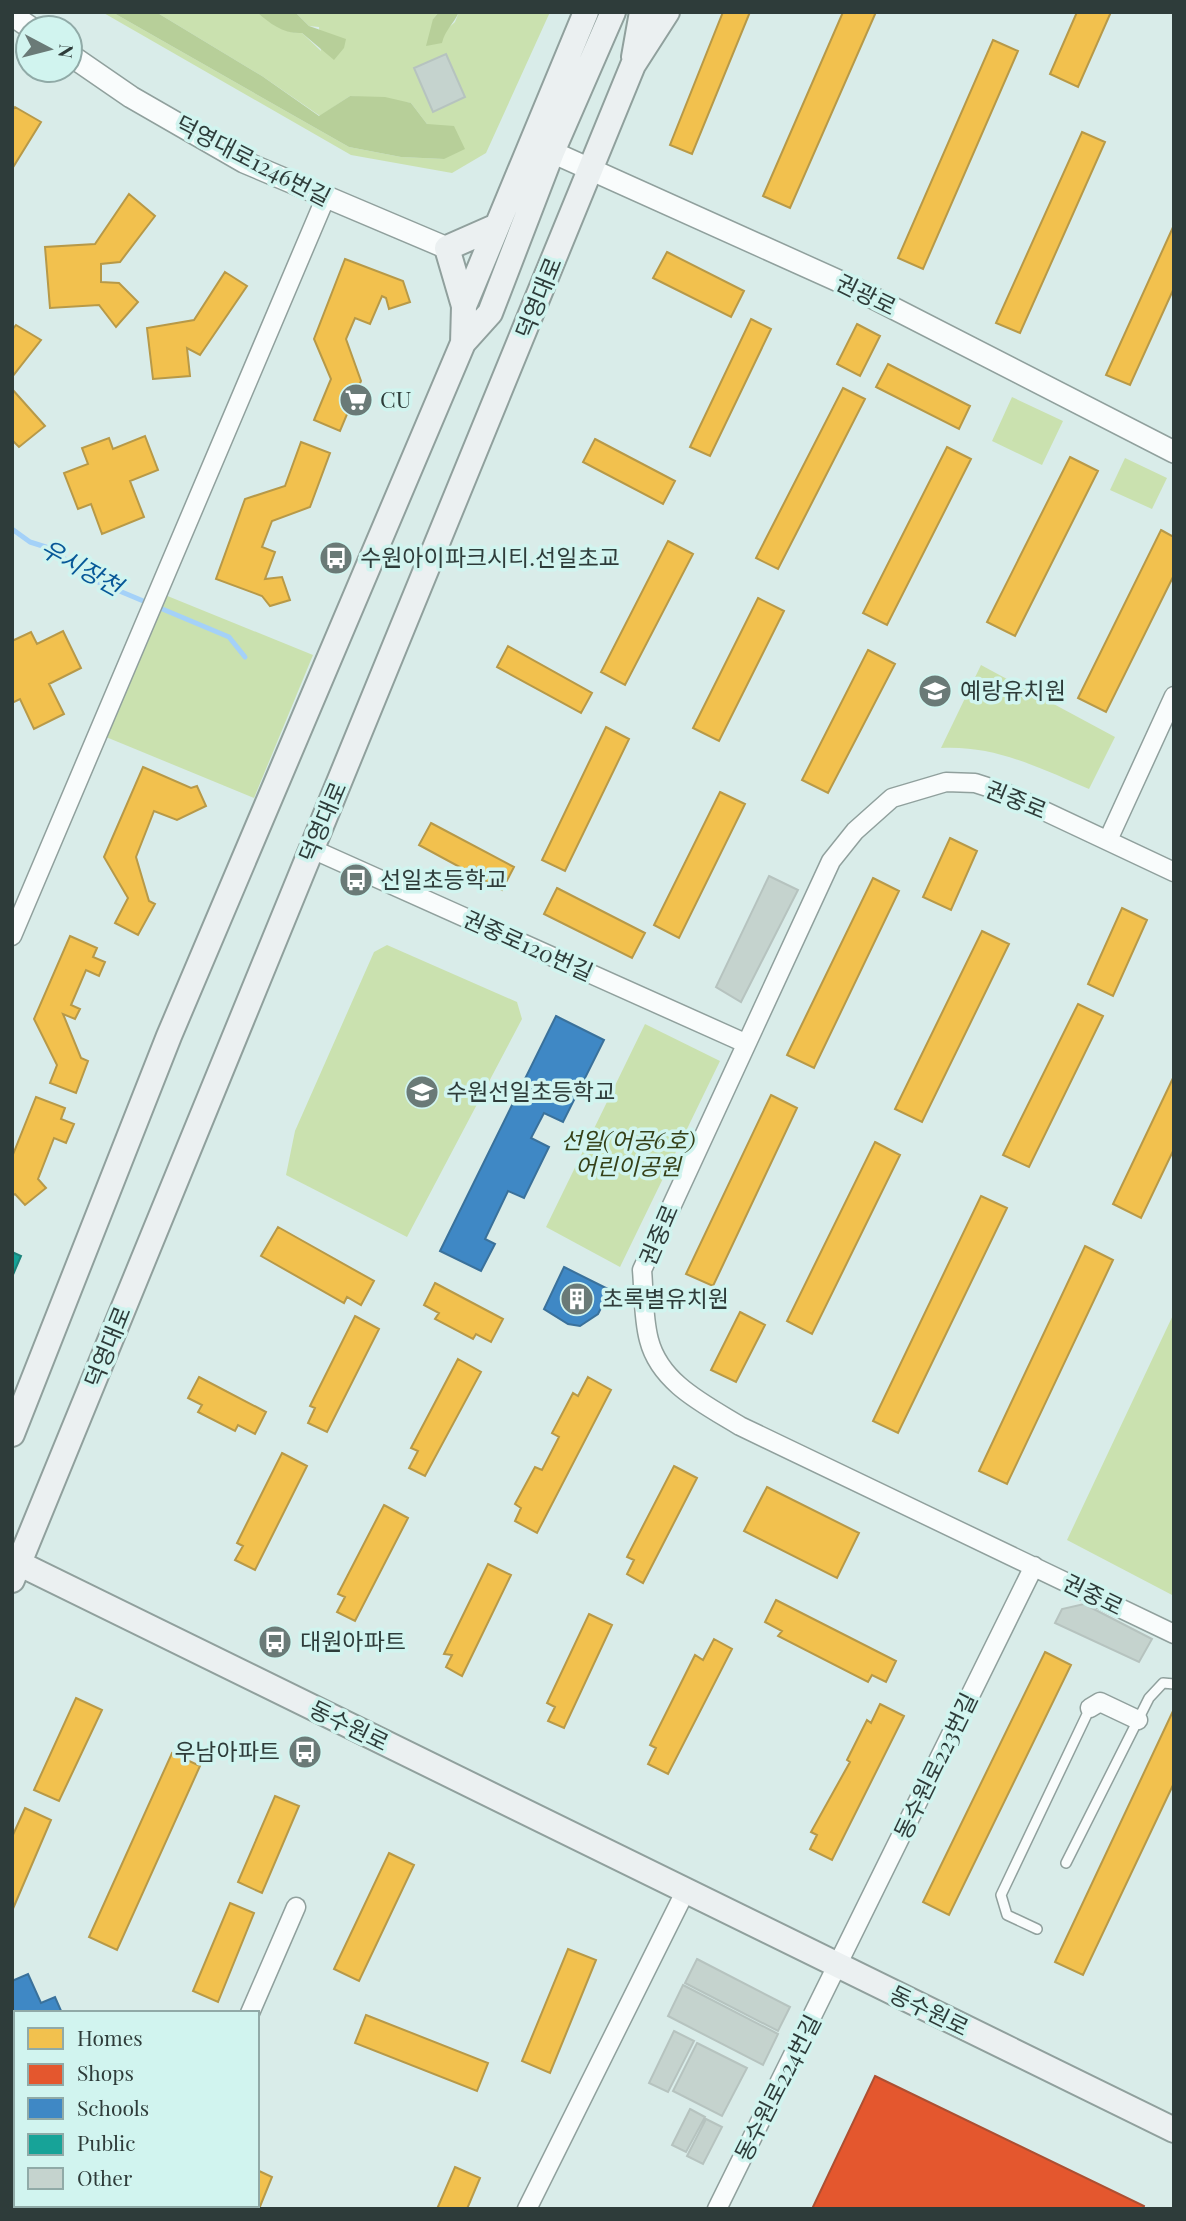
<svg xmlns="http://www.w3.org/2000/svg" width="1186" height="2221" viewBox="0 0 1186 2221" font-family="'Playfair Display','Noto Sans KR',serif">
<rect width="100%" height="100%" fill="#d9ece9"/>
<path fill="#cae1af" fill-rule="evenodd" d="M102 12H112L349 147 401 157 444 159 427 124 411 103 350 96 320 116 262 76 156 12C187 12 223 7 254 12 271 15 278 34 302 33L321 51 319 27 309 26 295 12H439L433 19 444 32 455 22 459 12H550L486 153 452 173 351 155ZM446 54 465 97 433 111 414 68Z
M1012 397 1063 421 1042 465 992 441Z
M1125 458 1167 478 1152 509 1110 490Z
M165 595 313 655 254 798 106 737Z
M981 665 1115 737 1089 789C1040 768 995 745 941 748Z
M387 945 517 1002 522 1019 407 1237 286 1175 295 1131 374 952Z
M645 1024 720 1061 620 1267 546 1227Z
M1174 1313V1596L1067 1540Z
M12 2060 16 2067V2205H82L80 2209H12Z"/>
<path fill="#b7cf99" d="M112 12H156L262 76 319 116 350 96 385 97 411 103 427 124 454 126 465 149 444 159 401 157 349 147Z
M257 12H295L309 26 346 39 344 48 334 60 302 33C284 34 270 24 257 12Z
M439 12H459C453 25 445 30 442 43L426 46 433 19Z"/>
<path fill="#f2c14e" stroke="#b79948" stroke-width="2" d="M723 12H750L692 154 670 145Z
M843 12H876L790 208 763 196Z
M1077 12H1111L1078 87 1050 74Z
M993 40 1018 51 923 269 898 258Z
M15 107 41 122 12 169V111Z
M1082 132 1105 142 1020 333 996 323Z
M129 194 155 216 120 262 101 264V282L119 283 138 302 116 327 99 305 50 308 45 247 95 244Z
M1174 225V288L1130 385 1106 375Z
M667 252 744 291 731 317 653 278Z
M345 259 403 281 410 302 389 309 386 298 382 296 370 324 355 318 346 339 361 381 340 431 314 420 331 379 314 339Z
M225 272 247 286 200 355 187 348 190 376 153 379 147 328 194 320Z
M751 319 771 329 710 456 690 447Z
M857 324 880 336 860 376 837 364Z
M16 325 41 340 12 377V330Z
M888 364 970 406 959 429 876 387Z
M843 388 865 399 778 569 756 558Z
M12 389 45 426 19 447 12 440Z
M145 436 158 470 130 481 144 517 102 534 91 504 78 509 64 473 88 464 82 448 109 438 113 449Z
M595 439 675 481 663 504 583 462Z
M301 442 330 453 310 507 272 521 262 547 275 552 265 579 282 577 290 600 270 606 262 596 216 579 245 499 285 486Z
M947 447 971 459 887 625 863 613Z
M1070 457 1098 471 1015 636 987 622Z
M1161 530 1174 537V575L1106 712 1078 698Z
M668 541 693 554 625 685 601 672Z
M758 598 784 611 719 741 693 728Z
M63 631 81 668 49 684 64 714 34 729 20 699 12 703V641L31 632 37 644Z
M508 646 592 693 581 713 497 667Z
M868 650 895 664 828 793 802 780Z
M606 727 629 739 565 871 542 860Z
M143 767 191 788 197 786 206 806 177 820 154 811 136 857 149 901 155 904 138 935 115 923 128 898 104 857Z
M720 792 745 804 679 938 654 925Z
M431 823 514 867 502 890 419 845Z
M950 838 977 851 951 910 923 897Z
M873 878 899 891 814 1068 787 1055Z
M557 888 645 933 632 958 544 914Z
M1122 908 1147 920 1113 996 1088 984Z
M982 931 1009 944 922 1122 895 1109Z
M70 936 97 948 93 957 105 962 99 976 86 970 71 1005 80 1009 75 1019 63 1014 81 1058 88 1061 76 1093 50 1083 57 1065 34 1019Z
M1078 1004 1103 1016 1029 1167 1003 1155Z
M1174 1076V1149L1141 1218 1113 1204Z
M771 1095 797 1108 713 1286 686 1274Z
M36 1097 65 1108 61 1119 74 1124 66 1143 54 1138 38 1179 46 1188 25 1205 15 1194 12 1196V1157Z
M875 1142 900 1155 812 1334 787 1321Z
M981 1196 1007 1208 898 1433 873 1421Z
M278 1227 374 1281 361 1305 347 1297 344 1303 261 1256Z
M1085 1246 1113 1260 1007 1484 979 1471Z
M435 1283 503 1319 491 1342 476 1334 473 1339 435 1319 439 1313 424 1305Z
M740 1312 765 1325 736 1382 711 1370Z
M355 1316 379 1329 327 1432 308 1423 315 1408 310 1406Z
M458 1359 481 1372 425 1476 409 1468 418 1451 411 1448Z
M199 1377 266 1412 255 1434 238 1425 235 1431 198 1412 202 1405 188 1398Z
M588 1377 611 1390 537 1533 515 1521 521 1508 515 1504 535 1467 542 1470 559 1437 552 1433 573 1393 578 1396Z
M282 1453 307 1466 255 1570 235 1560 243 1546 237 1543Z
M674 1466 697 1478 643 1583 627 1574 634 1560 627 1557Z
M767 1487 859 1533 837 1578 744 1531Z
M384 1505 408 1518 355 1621 337 1612 345 1597 338 1594Z
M488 1564 511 1575 462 1676 446 1667 452 1655 444 1654Z
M776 1600 896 1661 886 1682 872 1675 868 1682 778 1636 782 1631 765 1622Z
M589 1614 612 1625 564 1728 548 1721 555 1707 547 1703Z
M714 1639 732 1649 668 1774 648 1764 656 1748 650 1745 695 1655 703 1660Z
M1045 1652 1071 1665 949 1915 923 1902Z
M76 1698 102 1710 59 1801 34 1790Z
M880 1704 904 1716 832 1860 810 1849 817 1835 811 1832 850 1762 847 1760 867 1720 871 1723Z
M1173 1711 1174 1783 1083 1975 1055 1962Z
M172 1753 200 1766 117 1950 89 1937Z
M275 1796 299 1806 262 1893 238 1882Z
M25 1808 51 1820 12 1911V1837Z
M389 1853 414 1865 359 1981 334 1969Z
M230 1903 254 1913 218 2002 193 1991Z
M568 1949 596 1960 550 2073 522 2061Z
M366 2015 488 2063 477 2091 355 2043Z
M455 2167 480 2178 467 2209H437Z
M257 2170 272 2177 259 2209H228L230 2205H257Z"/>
<path fill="#e4572e" stroke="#ad4f32" stroke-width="2" d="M875 2076 1144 2206 1143 2209H812Z"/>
<path fill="#3f88c5" stroke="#3a719b" stroke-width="2" d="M556 1016 604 1040 563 1122 544 1113 531 1138 549 1147 524 1198 508 1191 485 1239 495 1244 481 1271 440 1251Z
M564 1267 610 1290 598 1314 580 1326 568 1324 544 1309Z
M28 1974 41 2003 55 1997 62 2013H16V2024L12 2017V1981Z"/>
<path fill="#17a398" stroke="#1e847c" stroke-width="2" d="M12 1252 21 1256 12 1277Z"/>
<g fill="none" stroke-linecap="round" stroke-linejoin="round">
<path stroke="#a4d1f8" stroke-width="5" d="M12 529 30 542 49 548 98 582 229 637 245 657"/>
</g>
<path fill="#c5d3ce" stroke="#b6c3bf" stroke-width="2" d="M446 54 465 97 433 112 414 68Z
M769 876 798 890 741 1002 716 987Z
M1084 1604 1152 1639 1139 1662 1055 1623 1062 1609Z
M697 1959 790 2007 778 2031 685 1983Z
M683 1985 778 2034 763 2065 668 2016Z
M674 2031 694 2041 668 2092 649 2083Z
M697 2043 747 2068 722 2116 673 2091Z
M690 2109 705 2117 686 2152 672 2145Z
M706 2119 722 2127 703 2164 687 2156Z"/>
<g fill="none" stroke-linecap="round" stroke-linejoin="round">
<defs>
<path id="service" d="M1066 1863 1149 1698 1163 1683 1174 1684
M1037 1929 1007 1915 1001 1895 1090 1708"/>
<path id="minor" d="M1108 840 1174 696
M312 849 745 1043
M1174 872 1006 793 975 783 946 782 892 798 855 831 831 861 642 1270C644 1292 643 1318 649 1340 660 1383 704 1404 740 1426L1174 1634
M12 936 325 199
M1090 1708 1100 1702 1138 1720
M250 2013 296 1907
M166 2209 167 2205
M527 2209 685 1892
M717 2209 1034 1566"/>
<path id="tertiary" d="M12 15 31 28
M70 55 131 97 244 162 447 248
M552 152 852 287 1174 452"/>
<path id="secondary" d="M634 57 642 12
M464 306 447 248 497 226
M463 343 490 313 552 152 613 12
M12 1434 169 1036 463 343 464 306 586 12
M12 1560 1174 2130
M12 1580 633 65 667 12"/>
</defs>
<use href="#service" stroke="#90a09d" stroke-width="12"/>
<use href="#minor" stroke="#90a09d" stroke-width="21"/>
<use href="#tertiary" stroke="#90a09d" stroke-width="24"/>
<use href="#secondary" stroke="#90a09d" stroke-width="28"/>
<use href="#service" stroke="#f9fcfc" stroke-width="9"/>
<use href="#minor" stroke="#f9fcfc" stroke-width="18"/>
<use href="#tertiary" stroke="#f9fcfc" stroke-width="21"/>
<use href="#secondary" stroke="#ebf0f1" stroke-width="24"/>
</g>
<defs>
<symbol id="supermarket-disc" viewBox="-11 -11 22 22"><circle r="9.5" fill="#6a7a77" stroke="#d1f4ef"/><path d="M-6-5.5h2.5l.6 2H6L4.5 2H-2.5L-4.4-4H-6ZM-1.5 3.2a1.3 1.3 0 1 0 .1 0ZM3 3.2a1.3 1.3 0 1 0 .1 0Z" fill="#fff"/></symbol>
<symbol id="bus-disc" viewBox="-11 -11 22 22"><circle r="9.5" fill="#6a7a77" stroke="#d1f4ef"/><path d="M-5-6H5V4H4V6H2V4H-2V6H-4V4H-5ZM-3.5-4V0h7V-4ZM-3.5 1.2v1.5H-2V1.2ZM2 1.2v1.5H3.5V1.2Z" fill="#fff"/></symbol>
<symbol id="school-disc" viewBox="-11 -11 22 22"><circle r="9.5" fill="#6a7a77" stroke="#d1f4ef"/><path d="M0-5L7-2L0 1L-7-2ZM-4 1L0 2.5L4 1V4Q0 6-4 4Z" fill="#fff"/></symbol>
<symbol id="building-disc" viewBox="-11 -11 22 22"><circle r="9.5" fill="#6a7a77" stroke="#d1f4ef"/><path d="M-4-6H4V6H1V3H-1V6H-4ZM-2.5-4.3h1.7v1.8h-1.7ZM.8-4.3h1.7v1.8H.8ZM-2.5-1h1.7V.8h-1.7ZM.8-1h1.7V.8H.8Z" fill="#fff"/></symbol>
</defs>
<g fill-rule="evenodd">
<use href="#supermarket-disc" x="337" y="381" width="38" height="38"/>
<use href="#bus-disc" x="317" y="539" width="38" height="38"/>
<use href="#school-disc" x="916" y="672" width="38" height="38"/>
<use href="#bus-disc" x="337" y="861" width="38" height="38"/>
<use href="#school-disc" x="403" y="1073" width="38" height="38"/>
<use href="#building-disc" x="558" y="1280" width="38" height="38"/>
<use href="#bus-disc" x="256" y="1623" width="38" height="38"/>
<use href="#bus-disc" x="286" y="1733" width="38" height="38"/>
</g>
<g text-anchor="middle" stroke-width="7" stroke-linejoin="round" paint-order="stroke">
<g font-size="23" fill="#2e3c3a" stroke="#d1f4ef">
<text transform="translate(253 161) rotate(27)" y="8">덕영대로1246번길</text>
<text transform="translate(866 295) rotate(26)" y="8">권광로</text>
<text transform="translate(539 298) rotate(-68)" y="8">덕영대로</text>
<text transform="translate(1016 800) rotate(22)" y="8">권중로</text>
<text transform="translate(323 822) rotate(-67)" y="8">덕영대로</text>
<text transform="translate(528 946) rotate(24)" y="8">권중로120번길</text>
<text transform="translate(659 1235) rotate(-67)" y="8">권중로</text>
<text transform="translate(108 1347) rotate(-68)" y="8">덕영대로</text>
<text transform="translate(1093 1595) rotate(26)" y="8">권중로</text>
<text transform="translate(349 1726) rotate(26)" y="8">동수원로</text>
<text transform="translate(936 1766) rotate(-64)" y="8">동수원로223번길</text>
<text transform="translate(929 2011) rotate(26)" y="8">동수원로</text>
<text transform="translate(778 2088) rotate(-63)" y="8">동수원로224번길</text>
</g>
<g font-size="23" fill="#2e3c3a" stroke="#d1f4ef" text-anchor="start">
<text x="380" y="408">CU</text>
<text x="360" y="566">수원아이파크시티.선일초교</text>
<text x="960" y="699">예랑유치원</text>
<text x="380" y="888">선일초등학교</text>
<text x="446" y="1100">수원선일초등학교</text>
<text x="602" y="1307">초록별유치원</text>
<text x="300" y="1650">대원아파트</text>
<text x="280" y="1760" text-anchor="end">우남아파트</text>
</g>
<g font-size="23" font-style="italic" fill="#354018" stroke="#d1f4ef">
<text x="628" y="1149">선일(어공6호)<tspan x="628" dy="26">어린이공원</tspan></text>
</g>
<g font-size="24" font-style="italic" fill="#075898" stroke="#d1f4ef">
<text transform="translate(81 568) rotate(29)" y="8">우시장천</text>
</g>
</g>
<rect width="1186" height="2221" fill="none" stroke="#2e3c3a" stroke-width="28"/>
<rect x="14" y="2011" width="245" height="196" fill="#d1f4ef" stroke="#90aaa7" stroke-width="2"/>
<rect x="28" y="2028" width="35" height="21" fill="#f2c14e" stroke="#90aaa7" stroke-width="2"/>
<text x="77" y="2046" font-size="21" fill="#2e3c3a">Homes</text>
<rect x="28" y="2064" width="35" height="21" fill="#e4572e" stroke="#90aaa7" stroke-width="2"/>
<text x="77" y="2081" font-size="21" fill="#2e3c3a">Shops</text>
<rect x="28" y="2098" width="35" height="21" fill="#3f88c5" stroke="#90aaa7" stroke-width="2"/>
<text x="77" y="2116" font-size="21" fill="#2e3c3a">Schools</text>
<rect x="28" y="2134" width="35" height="21" fill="#17a398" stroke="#90aaa7" stroke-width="2"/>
<text x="77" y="2151" font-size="21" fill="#2e3c3a">Public</text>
<rect x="28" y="2168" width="35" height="21" fill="#c5d3ce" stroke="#90aaa7" stroke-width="2"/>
<text x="77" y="2186" font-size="21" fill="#2e3c3a">Other</text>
<g transform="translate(49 49) rotate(97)"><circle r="33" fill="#d1f4ef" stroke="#90aaa7" stroke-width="2"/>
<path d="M0-5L12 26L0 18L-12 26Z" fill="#6a7a77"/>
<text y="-10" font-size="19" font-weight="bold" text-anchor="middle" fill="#2e3c3a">N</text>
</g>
</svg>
